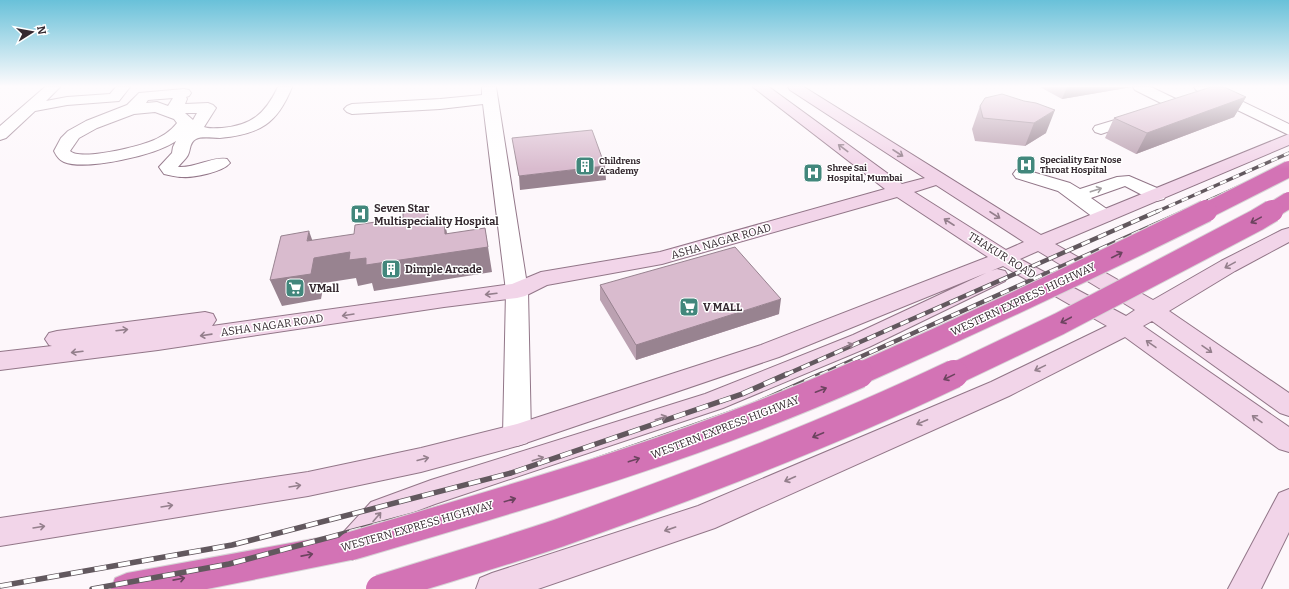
<svg xmlns="http://www.w3.org/2000/svg" width="1289" height="589" viewBox="0 0 1289 589" font-family="Bitter,serif">
<rect width="100%" height="100%" fill="#fdf7fb"/>
<g fill="none" stroke-linecap="round" stroke-linejoin="round">
<defs>
<path id="street" d="M45 87H60L46 101 67 97 110 94 116 87H130L119 101 67 105 35 111 6 138 0 140V126Z
M278 87H292C277 124 260 134 220 138 212 138 202 136 196 139 189 143 191 149 188 155 186 159 181 163 178 167 196 168 213 156 227 159L230 163C223 172 193 178 182 177 176 177 170 175 164 174L159 167 172 153 173 147 176 141C157 155 86 171 64 162 59 160 56 155 54 151L61 138 68 131 86 121 127 105 139 93 184 89 189 90 191 93 189 96 186 97 187 99 185 104 208 103 213 105 216 108 204 127C208 129 216 128 222 128 252 125 265 114 278 87ZM173 98 168 106 157 102 146 103 148 100ZM155 112 174 119 177 123C170 132 160 138 149 142 136 147 80 161 70 151L79 138 97 128 134 114ZM185 113H197L193 120Z
M482 87H496L528 291 531 435 527 443 517 446 507 443 503 435 506 291 483 104 440 109 352 114 347 112 344 109 347 106 352 104 440 99 482 95Z
M1133 87H1151L1184 103 1187 106 1184 109 1107 132 1101 134 1095 132 1093 129 1095 126 1165 105 1135 90Z
M1194 87H1212L1289 124V135L1196 90Z
M1022 169 1070 183 1080 189 1117 177 1129 176 1164 191 1166 195 1164 199 1157 201 1150 199 1125 186 1091 198 1111 212 1114 216 1111 220 1104 222 1097 220 1058 191 1016 178 1013 174 1016 170Z"/>
<path id="secondary" d="M753 87H769L902 184 925 178 790 90 788 87H804L1041 235 1289 134V145L1055 244 1153 300 1221 261 1282 230 1289 228V242L1235 271 1169 311 1289 393V416L1280 413 1152 321 1143 326 1289 427V452L1279 449 1125 337 1009 396 715 528 538 589H476L480 578 492 573 698 506 991 382 1107 326 1003 266 991 271 997 269 1005 271 1008 276 1005 281 869 347 723 408 435 504 393 520 362 556 351 560 340 556 335 546 340 536 371 502 431 480 705 394 853 335 986 273 779 357 517 446 421 472 308 496 0 546V518L308 472 421 448 517 424 761 345 988 257 897 197 662 264 547 285 525 296 517 298 444 307 158 350 0 370V352L52 346 49 345 45 339 49 333 57 331 205 312 213 314 216 320 212 326 512 284 541 272 660 252 885 189ZM936 185 1024 242 1006 250 914 192ZM1038 251 1043 254 1135 310 1126 316 1020 259Z
M1289 489V532L1261 589H1228L1279 493Z"/>
<path id="highway" d="M351 532 362 536 367 546 362 556 351 560 207 589H111L115 578 127 573Z"/>
</defs>
<use href="#street" stroke="#927688" stroke-width="2"/>
<use href="#secondary" stroke="#927688" stroke-width="2"/>
<use href="#highway" stroke="#d7d4d6" stroke-width="2"/>
<use href="#street" fill="#fff" fill-rule="evenodd"/>
<use href="#secondary" fill="#f2d5e9" fill-rule="evenodd"/>
<use href="#highway" fill="#d373b5" fill-rule="evenodd"/>
<defs>
<path id="rail-far2" d="M1156 212 1289 153
M1183 212 1289 164"/>
<path id="rail-far1" d="M785 375 1158 211
M820 375 1185 211"/>
<path id="rail" d="M0 586 232 545 511 473 742 394 787 374
M92 589 229 564 515 488 751 406 822 374"/>
</defs>
<use href="#rail-far2" stroke="#62585e" stroke-width="3.5"/>
<use href="#rail-far1" stroke="#62585e" stroke-width="4.5"/>
<use href="#rail" stroke="#62585e" stroke-width="5.5"/>
<use href="#rail-far2" stroke="#fff" stroke-width="2.5" stroke-dasharray="7" stroke-linecap="butt"/>
<use href="#rail-far1" stroke="#fff" stroke-width="3" stroke-dasharray="9" stroke-linecap="butt"/>
<use href="#rail" stroke="#fff" stroke-width="4" stroke-dasharray="12" stroke-linecap="butt"/>
<defs>
<path id="highway-bridge-far2" d="M1204 212 1289 169
M1270 212 1289 200"/>
<path id="highway-bridge-far1" d="M857 375C974 323 1091 268 1206 211
M952 375 1059 324 1257 220 1272 211"/>
<path id="highway-bridge" d="M351 546C523 496 695 447 859 374
M380 589C440 570 500 553 559 533 693 485 826 435 954 374"/>
</defs>
<use href="#highway-bridge-far2" stroke="#d7d4d6" stroke-width="18" stroke-linecap="butt"/>
<use href="#highway-bridge-far1" stroke="#d7d4d6" stroke-width="24" stroke-linecap="butt"/>
<use href="#highway-bridge" stroke="#d7d4d6" stroke-width="30" stroke-linecap="butt"/>
<use href="#highway-bridge-far2" stroke="#d373b5" stroke-width="16"/>
<use href="#highway-bridge-far1" stroke="#d373b5" stroke-width="22"/>
<use href="#highway-bridge" stroke="#d373b5" stroke-width="28"/>
</g>
<path fill="#bba1b1" d="M1040 87H1132L1062 99Z
M1002 94 1046 133 1025 146 975 141 972 129 980 106Z
M1246 97 1234 117 1136 154 1105 138 1114 118Z
M600 285 779 314 636 360 600 300Z"/>
<path fill="#988390" d="M1067 87H1132L1062 99Z
M1246 97 1234 117 1136 154 1147 133Z
M1055 110 1046 133 1025 146 1034 123Z
M605 166 606 180 520 190 519 176Z
M427 208 433 233 428 221Z
M444 218 449 243 485 228 492 272 374 291 372 283 358 286 356 278 324 283 321 299 282 306 270 280 307 241 309 231 318 256 445 234Z
M781 299 779 314 636 360V345Z"/>
<path fill="#d9bbce" stroke="#988390" d="M1211 87H1224L1246 97 1147 133 1114 118Z
M1002 94 1024 101 1036 103 1055 110 1034 123 983 118 980 106 985 98Z
M592 130 605 166 519 176 512 138Z
M427 208 428 221 444 218 445 234 485 228 488 247 366 265V258L349 260 350 252 314 258 311 274 270 280 281 236 309 231 307 241 354 234 355 225 403 218V212Z
M735 247 781 299 636 345 600 285Z"/>
<defs><path id="oneway-shaft" d="M-6 0H5M1.5-3L5.5 0L1.5 3" fill="none" stroke-width="1.6" stroke-linecap="round" stroke-linejoin="round"/></defs>
<g stroke="#947f8c">
<use href="#oneway-shaft" transform="translate(843 148) rotate(-143)"/>
<use href="#oneway-shaft" transform="translate(898 153) rotate(33)"/>
<use href="#oneway-shaft" transform="translate(995 215) rotate(33)"/>
<use href="#oneway-shaft" transform="translate(949 222) rotate(-147)"/>
<use href="#oneway-shaft" transform="translate(1230 265) rotate(151)"/>
<use href="#oneway-shaft" transform="translate(491 294) rotate(173)"/>
<use href="#oneway-shaft" transform="translate(348 315) rotate(171)"/>
<use href="#oneway-shaft" transform="translate(122 330) rotate(-7)"/>
<use href="#oneway-shaft" transform="translate(206 335) rotate(172)"/>
<use href="#oneway-shaft" transform="translate(1151 344) rotate(-145)"/>
<use href="#oneway-shaft" transform="translate(848 346) rotate(-22)"/>
<use href="#oneway-shaft" transform="translate(1207 349) rotate(35)"/>
<use href="#oneway-shaft" transform="translate(77 352) rotate(173)"/>
<use href="#oneway-shaft" transform="translate(1040 368) rotate(154)"/>
<use href="#oneway-shaft" transform="translate(661 418) rotate(-18)"/>
<use href="#oneway-shaft" transform="translate(1257 419) rotate(-145)"/>
<use href="#oneway-shaft" transform="translate(922 422) rotate(157)"/>
<use href="#oneway-shaft" transform="translate(423 459) rotate(-14)"/>
<use href="#oneway-shaft" transform="translate(538 459) rotate(-18)"/>
<use href="#oneway-shaft" transform="translate(790 479) rotate(156)"/>
<use href="#oneway-shaft" transform="translate(295 486) rotate(-9)"/>
<use href="#oneway-shaft" transform="translate(167 506) rotate(-9)"/>
<use href="#oneway-shaft" transform="translate(377 517) rotate(-49)"/>
<use href="#oneway-shaft" transform="translate(39 527) rotate(-9)"/>
<use href="#oneway-shaft" transform="translate(670 529) rotate(161)"/>
</g>
<use stroke="#a49fa2" href="#oneway-shaft" transform="translate(1096 190) rotate(-18)"/>
<g stroke="#6c435f">
<use href="#oneway-shaft" transform="translate(1256 220) rotate(151)"/>
<use href="#oneway-shaft" transform="translate(1117 255) rotate(-27)"/>
<use href="#oneway-shaft" transform="translate(1066 320) rotate(152)"/>
<use href="#oneway-shaft" transform="translate(949 377) rotate(154)"/>
<use href="#oneway-shaft" transform="translate(821 390) rotate(-21)"/>
<use href="#oneway-shaft" transform="translate(818 435) rotate(157)"/>
<use href="#oneway-shaft" transform="translate(634 460) rotate(-18)"/>
<use href="#oneway-shaft" transform="translate(510 500) rotate(-16)"/>
<use href="#oneway-shaft" transform="translate(307 555) rotate(-11)"/>
<use href="#oneway-shaft" transform="translate(179 579) rotate(-11)"/>
</g>
<linearGradient id="sky" x2="0" y2="1"><stop stop-color="#69c1d9"/><stop offset="0.51" stop-color="#fefbfd"/><stop offset="1" stop-color="#fefbfd" stop-opacity="0"/></linearGradient>
<rect width="1289" height="169" fill="url(#sky)"/>
<defs>
<symbol id="hospital-square" viewBox="-11 -11 22 22"><rect x="-9" y="-9" width="18" height="18" rx="4" fill="#42877c" stroke="#fff"/><path d="M-5-5h3v3.5h4V-5h3V5h-3V1.5h-4V5h-3Z" fill="#fff"/></symbol>
<symbol id="building-square" viewBox="-11 -11 22 22"><rect x="-9" y="-9" width="18" height="18" rx="4" fill="#42877c" stroke="#fff"/><path d="M-4-6H4V6H1V3H-1V6H-4ZM-2.5-4.3h1.7v1.8h-1.7ZM.8-4.3h1.7v1.8H.8ZM-2.5-1h1.7V.8h-1.7ZM.8-1h1.7V.8H.8Z" fill="#fff"/></symbol>
<symbol id="supermarket-square" viewBox="-11 -11 22 22"><rect x="-9" y="-9" width="18" height="18" rx="4" fill="#42877c" stroke="#fff"/><path d="M-6-5.5h2.5l.6 2H6L4.5 2H-2.5L-4.4-4H-6ZM-1.5 3.2a1.3 1.3 0 1 0 .1 0ZM3 3.2a1.3 1.3 0 1 0 .1 0Z" fill="#fff"/></symbol>
</defs>
<g fill-rule="evenodd">
<use href="#hospital-square" x="1015" y="154" width="22" height="22"/>
<use href="#building-square" x="574" y="155" width="22" height="22"/>
<use href="#hospital-square" x="802" y="162" width="22" height="22"/>
<use href="#hospital-square" x="349" y="203" width="22" height="22"/>
<use href="#building-square" x="380" y="258" width="22" height="22"/>
<use href="#supermarket-square" x="284" y="277" width="22" height="22"/>
<use href="#supermarket-square" x="678" y="296" width="22" height="22"/>
</g>
<g text-anchor="middle" stroke-width="3" stroke-linejoin="round" paint-order="stroke">
<g font-size="9" font-weight="bold" fill="#352930" stroke="#fff" text-anchor="start">
<text x="1040" y="163">Speciality Ear Nose<tspan x="1040" dy="10">Throat Hospital</tspan></text>
<text x="599" y="164">Childrens<tspan x="599" dy="10">Academy</tspan></text>
<text x="827" y="171">Shree Sai<tspan x="827" dy="10">Hospital, Mumbai</tspan></text>
</g>
<g font-size="11" font-weight="bold" fill="#352930" stroke="#fff" text-anchor="start">
<text x="374" y="212">Seven Star<tspan x="374" dy="13">Multispeciality Hospital</tspan></text>
<text x="405" y="273">Dimple Arcade</text>
<text x="309" y="292">VMall</text>
<text x="703" y="311">V MALL</text>
</g>
<g font-size="11" fill="#352930" stroke="#fff">
<text transform="translate(721 241) rotate(-16)" y="4">ASHA NAGAR ROAD</text>
<text transform="translate(1002 255) rotate(32)" y="4">THAKUR ROAD</text>
<text transform="translate(1023 299) rotate(-25)" y="4">WESTERN EXPRESS HIGHWAY</text>
<text transform="translate(272 325) rotate(-8)" y="4">ASHA NAGAR ROAD</text>
<text transform="translate(725 427) rotate(-21)" y="4">WESTERN EXPRESS HIGHWAY</text>
<text transform="translate(417 526) rotate(-16)" y="4">WESTERN EXPRESS HIGHWAY</text>
</g>
</g>
<g transform="translate(32 32) rotate(79)" stroke="#ffffff" stroke-width="3" paint-order="stroke">
<path d="M0-3L7 15L0 10L-7 15Z" fill="#352930"/>
<text y="-6" font-size="11" font-weight="bold" text-anchor="middle" fill="#352930">N</text>
</g>
</svg>
